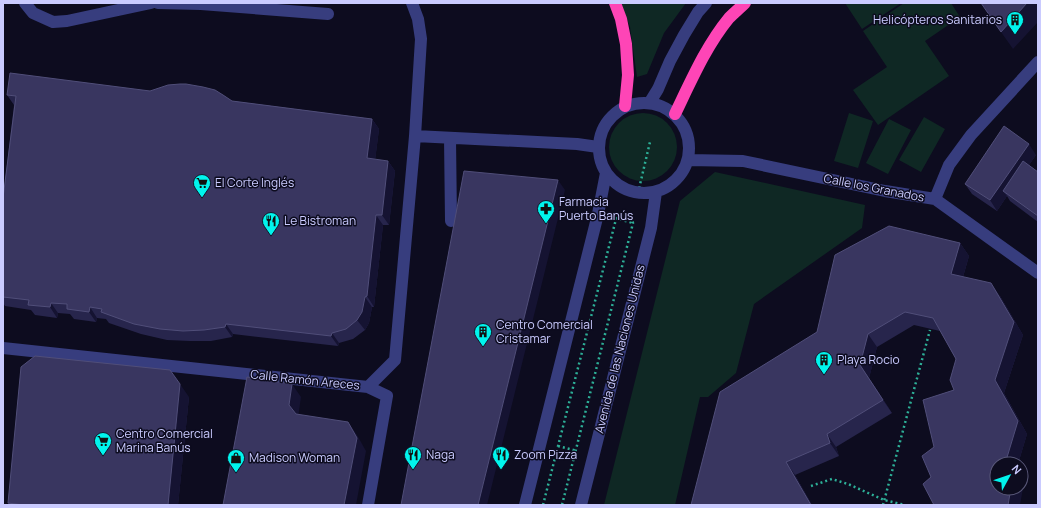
<svg xmlns="http://www.w3.org/2000/svg" width="1041" height="508" viewBox="0 0 1041 508" font-family="Manrope,sans-serif">
<rect width="100%" height="100%" fill="#0d0c1f"/>
<path fill="#0f2824" d="M621 3H686L664 33 647 74 637 77 630 27Z
M845 3H901L862 29Z
M904 3H951L960 17 925 41 949 76 878 125 853 90 887 67 863 31Z
M849 113 873 121 858 168 834 161Z
M609 147a34 34 0 1 1 68 0a34 34 0 1 1-68 0Z
M924 117 945 129 921 172 899 160Z
M889 119 911 130 888 174 866 163Z
M715 172 865 205 862 228 754 304 736 373 708 397H700L675 505H604L680 201Z"/>
<g fill="none" stroke-linecap="round" stroke-linejoin="round">
<path stroke="#2daf97" stroke-width="2.5" stroke-dasharray="2 3" stroke-linecap="butt" d="M638 193 650 142
M615 218 633 223
M558 446 577 451
M811 486 832 479 848 484 884 500 905 505
M543 505 616 219C623 213 630 215 633 223L562 505
M883 505 930 330"/>
<path stroke="#373d7e" stroke-width="12" d="M25 3 33 13 53 22 67 21 151 3
M158 3 201 4 328 14
M650 102 658 89 670 61 684 35 698 12 706 3
M599 148a45 45 0 1 1 90 0a45 45 0 1 1-90 0Z
M415 136 577 144 598 147
M450 138 451 221
M688 160 743 161 885 191 935 199 1038 273
M935 199 949 165 971 135 1038 62
M3 348 368 387 387 396 368 505
M368 387 395 360 415 136 421 39 418 19 412 3
M525 505 598 214 606 173
M581 505 651 228 656 192"/>
<path stroke="#fe45b6" stroke-width="12" d="M615 3 621 19 626 44 628 75 625 106
M675 114C691 81 706 46 729 18 734 13 740 8 745 3"/>
</g>
<path fill="#27254c" d="M7 95 232 101 372 119 379 129 375 160 388 161 395 171 389 225H383L374 307H372L369 323 365 330 353 339 339 343 338 346 233 334 232 337 211 341H190L167 340 141 334 109 323 106 319 97 318 96 322 74 319 70 314 58 313 57 318 35 315 31 310 5 306 3 303V198L14 105Z
M1036 155 1029 165 1038 172V222L1010 201 1007 196 997 211 972 194 965 184Z
M960 243 969 256 963 277 1000 296 1023 335 1004 393 1027 434 1018 464H997L1024 483 931 477 934 447 954 390 956 359 940 331 914 325 877 347 869 378 892 413 836 447 839 456 795 475 812 505H691L817 332Z
M189 397 178 505H9L8 503Z"/>
<path fill="#151332" d="M1027 3H1038V22L1013 49 1001 32Z
M372 119 379 129 374 169 367 158Z
M1029 144 1036 155 1008 195 1003 191 1007 196 997 211 990 200Z
M388 161 395 171 389 225 382 215Z
M558 180 565 190 487 505H478Z
M376 215 383 225 374 307 367 296Z
M960 243 969 256 960 287 951 274Z
M991 283 1000 296 1023 335 1004 393 1027 434 1018 464H1005L995 380Z
M365 297 372 307 369 323 365 330 357 320Z
M51 303 58 313 57 318 50 307Z
M90 307 97 318 96 322 89 312Z
M226 324 233 334 232 337 225 327Z
M332 333 339 343 338 346 331 336Z
M868 334 877 347 869 378 892 413 883 400 860 365Z
M180 384 189 397 178 505H168Z
M292 384 301 397 298 418 289 405Z
M348 422 357 435 366 451 356 505H344Z
M827 434 836 447 839 456 830 443Z
M786 462 795 475 812 505H811Z
M1021 479 1024 483 1020 505H1008L1011 488H1021Z"/>
<path fill="#393660" stroke="#504e79" d="M981 3H1027L1001 32Z
M10 73 150 91 168 85 180 84H186L203 87 215 90 223 95 232 101 372 119 367 158 388 161 382 215H376L367 296 365 297 362 312 357 320 346 329 332 333 331 336 226 324 225 327 204 330 183 331 160 329 134 324 101 312 102 309 90 307 89 312 67 309V304L51 303 50 307 28 305 29 300 3 297V198L16 96 7 95Z
M1004 126 1029 144 990 200 965 184Z
M1023 161 1038 172V216L1003 191Z
M464 171 558 180 478 505H401Z
M889 226 960 243 951 274 991 283 1014 322 995 380 1018 421 1005 464H997V488H1011L1008 505H934L923 484 931 477 922 456 934 447 923 400 954 390 950 380 956 359 933 318 905 312 868 334 860 365 883 400 827 434 830 443 786 462 811 505H691L720 392 817 332 835 255Z
M35 356 170 370 180 384 168 505H23L8 503 21 367Z
M247 377 292 384 289 405 296 414 348 422 357 438 344 505H223Z"/>
<defs>
<symbol id="building-pin" viewBox="-11 -11 22 30"><path d="M0 17L-7.5 6A9.5 9.5 0 1 1 7.5 6Z" fill="#01f4ed" stroke="#0d0c1f"/><path d="M-4-6H4V6H1V3H-1V6H-4ZM-2.5-4.3h1.7v1.8h-1.7ZM.8-4.3h1.7v1.8H.8ZM-2.5-1h1.7V.8h-1.7ZM.8-1h1.7V.8H.8Z" fill="#111"/></symbol>
<symbol id="supermarket-pin" viewBox="-11 -11 22 30"><path d="M0 17L-7.5 6A9.5 9.5 0 1 1 7.5 6Z" fill="#01f4ed" stroke="#0d0c1f"/><path d="M-6-5.5h2.5l.6 2H6L4.5 2H-2.5L-4.4-4H-6ZM-1.5 3.2a1.3 1.3 0 1 0 .1 0ZM3 3.2a1.3 1.3 0 1 0 .1 0Z" fill="#111"/></symbol>
<symbol id="pharmacy-pin" viewBox="-11 -11 22 30"><path d="M0 17L-7.5 6A9.5 9.5 0 1 1 7.5 6Z" fill="#01f4ed" stroke="#0d0c1f"/><path d="M-2-6h4v4h4v4h-4v4h-4v-4h-4v-4h4Z" fill="#111"/></symbol>
<symbol id="restaurant-pin" viewBox="-11 -11 22 30"><path d="M0 17L-7.5 6A9.5 9.5 0 1 1 7.5 6Z" fill="#01f4ed" stroke="#0d0c1f"/><path d="M-5-6h1v4h1v-4h1v4h1v-4h1v5L-1.5 .5V6h-2V.5L-5-1ZM5-6V6H3V1.5H1.5Q1.5-4 5-6Z" fill="#111"/></symbol>
<symbol id="shop-pin" viewBox="-11 -11 22 30"><path d="M0 17L-7.5 6A9.5 9.5 0 1 1 7.5 6Z" fill="#01f4ed" stroke="#0d0c1f"/><path d="M-5-2.5h2.3a2.7 3.5 0 0 1 5.4 0H5L5.5 6h-11ZM-1.5-2.5h3a1.5 2.3 0 0 0-3 0Z" fill="#111"/></symbol>
</defs>
<g fill-rule="evenodd">
<use href="#building-pin" x="1005" y="10" width="20" height="27"/>
<use href="#supermarket-pin" x="192" y="173" width="20" height="27"/>
<use href="#pharmacy-pin" x="536" y="199" width="20" height="27"/>
<use href="#restaurant-pin" x="261" y="211" width="20" height="27"/>
<use href="#building-pin" x="473" y="322" width="20" height="27"/>
<use href="#building-pin" x="814" y="350" width="20" height="27"/>
<use href="#supermarket-pin" x="93" y="431" width="20" height="27"/>
<use href="#restaurant-pin" x="403" y="445" width="20" height="27"/>
<use href="#restaurant-pin" x="491" y="445" width="20" height="27"/>
<use href="#shop-pin" x="226" y="448" width="20" height="27"/>
</g>
<g text-anchor="middle" stroke-width="3" stroke-linejoin="round" paint-order="stroke">
<g font-size="12" fill="#cacbff" stroke="#0d0c1f" text-anchor="start">
<text x="1002" y="24" text-anchor="end">Helicópteros Sanitarios</text>
<text x="215" y="187">El Corte Inglés</text>
<text x="559" y="206">Farmacia<tspan x="559" dy="14">Puerto Banús</tspan></text>
<text x="284" y="225">Le Bistroman</text>
<text x="496" y="329">Centro Comercial<tspan x="496" dy="14">Cristamar</tspan></text>
<text x="837" y="364">Playa Rocio</text>
<text x="116" y="438">Centro Comercial<tspan x="116" dy="14">Marina Banús</tspan></text>
<text x="426" y="459">Naga</text>
<text x="514" y="459">Zoom Pizza</text>
<text x="249" y="462">Madison Woman</text>
</g>
<g font-size="12" fill="#cacbff" stroke="#0d0c1f">
<text transform="translate(874 188) rotate(11)" y="4">Calle los Granados</text>
<text transform="translate(620 349) rotate(-76)" y="4">Avenida de las Naciones Unidas</text>
<text transform="translate(305 380) rotate(6)" y="4">Calle Ramón Areces</text>
</g>
</g>
<rect width="1041" height="508" fill="none" stroke="#cacbff" stroke-width="8"/>
<g transform="translate(1009 476) rotate(50)"><circle r="19" fill="#0d0c1f" stroke="#595879"/>
<path d="M0-3L7 15L0 10L-7 15Z" fill="#01f4ed"/>
<text y="-6" font-size="11" font-weight="bold" text-anchor="middle" fill="#cacbff">N</text>
</g>
</svg>
